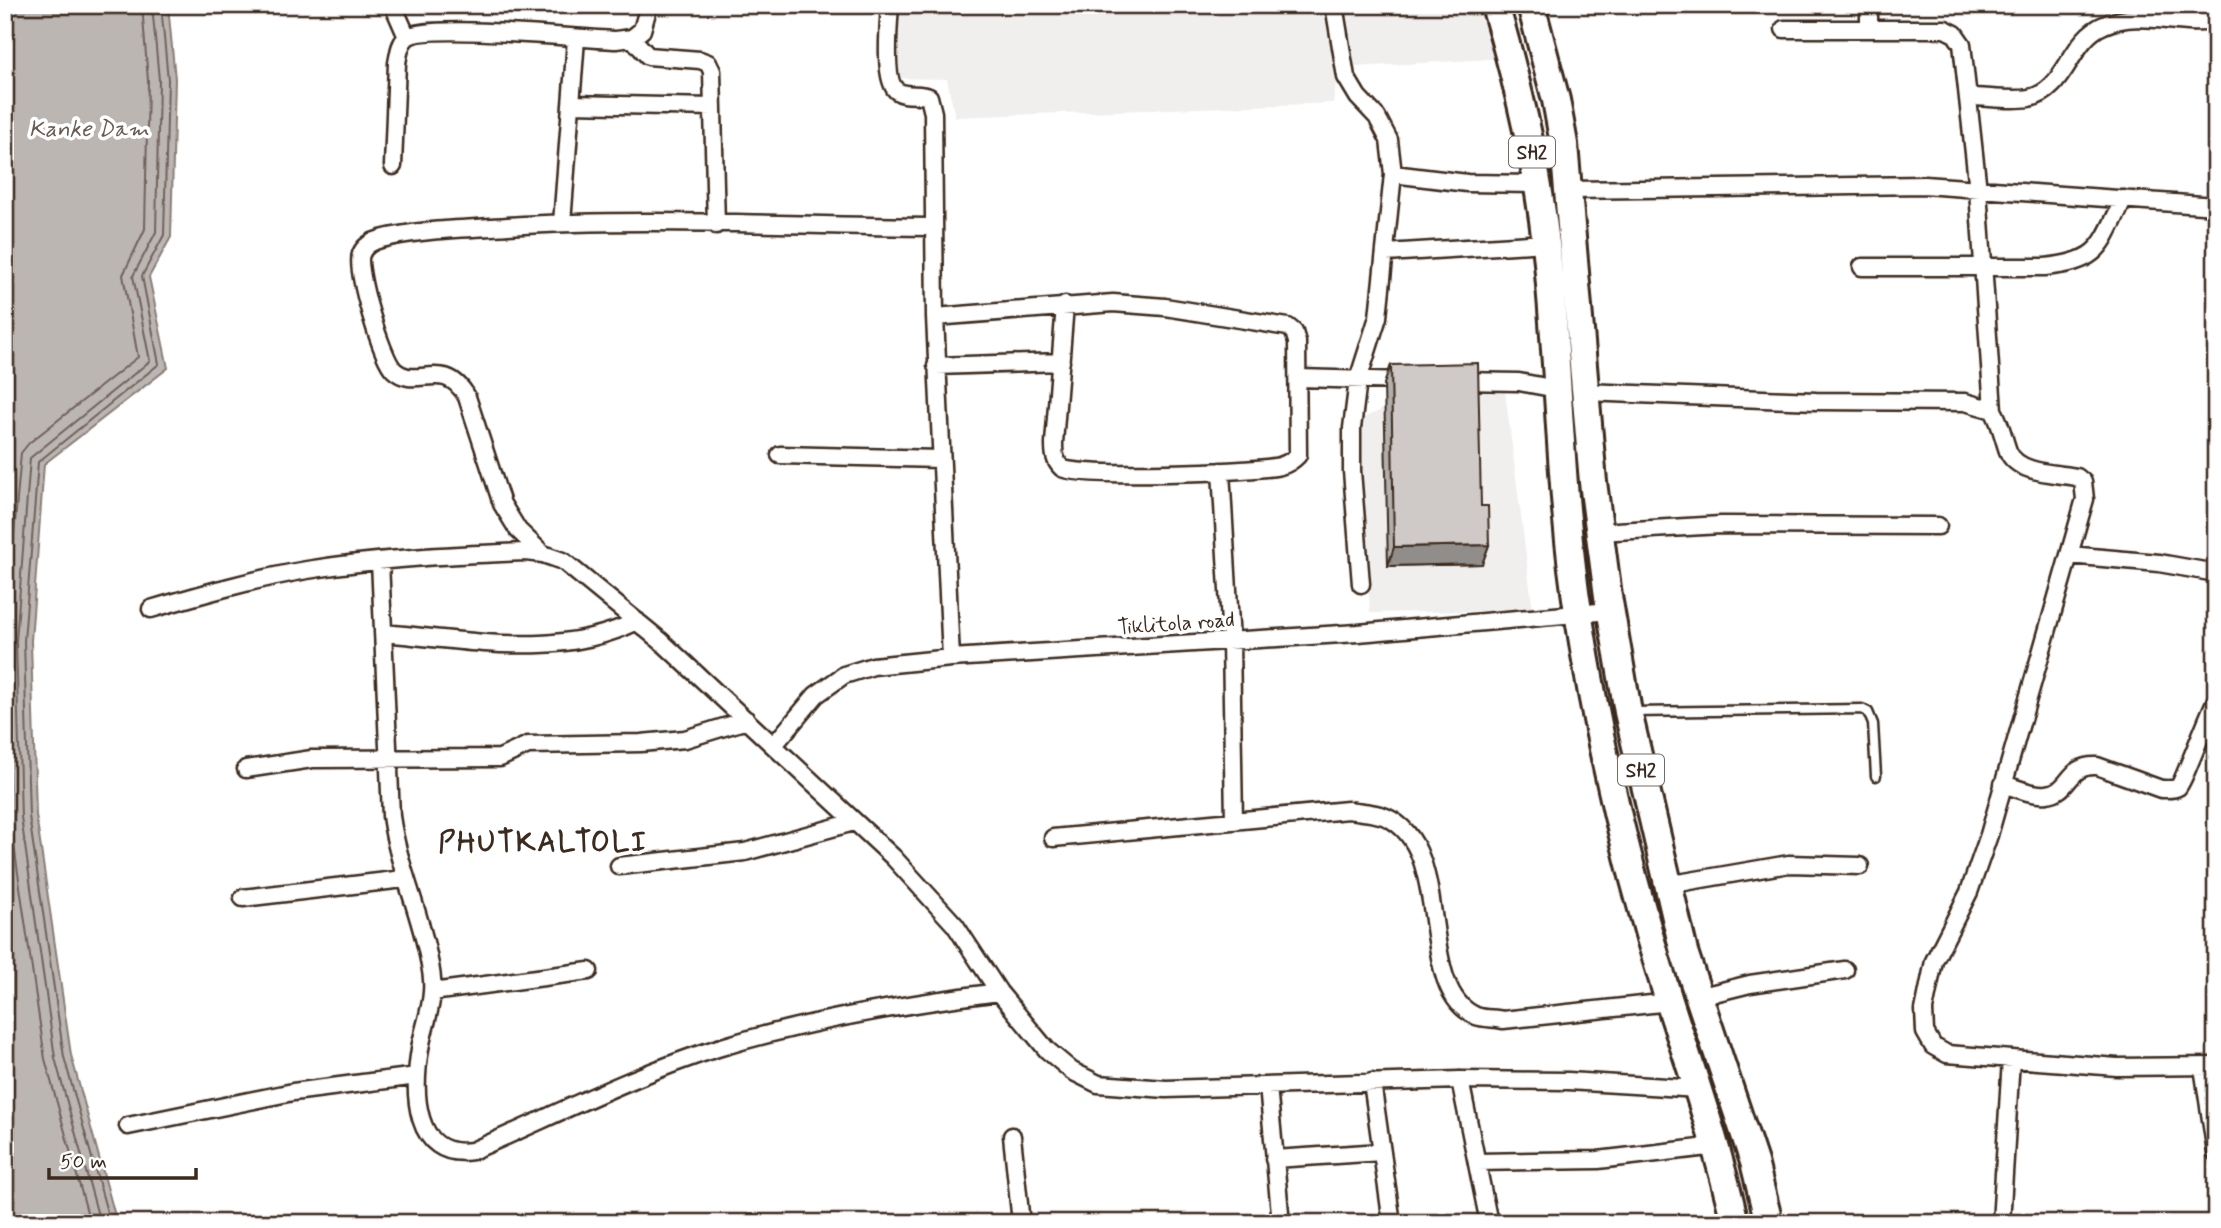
<svg xmlns="http://www.w3.org/2000/svg" width="2221" height="1228" viewBox="0 0 2221 1228" font-family="Mynerve,sans-serif">
<rect width="100%" height="100%" fill="#fff"/>
<filter id="ink" filterUnits="userSpaceOnUse"><feTurbulence type="fractalNoise" baseFrequency=".0143" numOctaves="2"/><feDisplacementMap in="SourceGraphic" scale="14" xChannelSelector="R" yChannelSelector="G"/><feConvolveMatrix kernelMatrix="1 2 1 2 8 2 1 2 1" color-interpolation-filters="sRGB"/></filter>
<g filter="url(#ink)">
<path fill="#f1efee" d="M894 5H1493L1508 58 1338 68 1333 103 955 117 947 79 890 78Z
M1459 375 1503 376 1533 610 1370 613 1359 420Z"/>
<path fill="#bcb6b3" stroke="#887e77" stroke-width="2" d="M5 5H168L175 79 171 237 149 277 168 368 44 464 31 641 36 815 71 1055 117 1223H5Z"/>
<g fill="none" stroke-linecap="round" stroke-linejoin="round">
<path stroke="#6f625a" stroke-width="2" d="M5 638 21 453 29 443 138 357 123 275 145 229 148 81 142 5
M5 648 10 818 45 1059 90 1223
M100 1223 55 1058 21 817 16 641 30 458 150 361 133 276 156 232 159 80 152 5
M110 1223 64 1057 29 816 24 641 38 462 159 364 142 276 164 235 168 80 161 5"/>
<defs>
<path id="lane" d="M1631 712 1862 709 1868 712 1873 724 1876 776"/>
<path id="street" d="M393 5 407 37
M890 5C889 22 883 81 897 91 905 97 919 93 929 97L933 113 935 317 951 658
M1334 5 1346 77 1358 97 1377 117 1389 140 1393 174 1378 317 1358 380 1352 428V471L1361 584
M1869 5V29
M1784 29H1945L1955 34 1962 44 1978 190 1993 410
M632 38 648 56 700 60 708 63 712 71 716 225
M1969 97C1988 97 2010 101 2029 98 2067 91 2069 39 2104 25 2141 9 2178 27 2216 21
M571 104 713 107
M393 166 397 63C399 54 399 45 406 38 423 22 583 39 616 40L632 38 642 30 649 5
M1393 174 1467 183 1538 184
M1570 190 1924 185 2216 206
M562 223 576 39
M1386 253 1546 243
M1862 267H2045C2101 261 2100 247 2124 199
M935 317 1113 303 1165 307 1288 327 1294 332 1297 342 1298 455C1292 461 1288 464 1280 466 1257 472 1074 478 1062 468 1054 461 1054 452 1054 443L1065 305
M936 366 1061 362
M1299 378 1405 381
M1459 381 1519 382 1557 389
M1585 392 1816 401 1965 402 1993 410C2001 424 2003 437 2008 451 2017 474 2055 473 2077 477L2083 482 2085 499 1989 835 1969 892 1934 961 1924 1010 1925 1032 1933 1046 1947 1054 2117 1067 2216 1066
M780 455 939 459
M1221 471 1231 641 1234 821
M1599 532 1721 525 1938 526
M543 554 518 530 502 504 467 397C444 356 416 391 394 370 382 359 355 269 361 254 364 246 373 241 381 239 419 229 468 229 508 226 648 217 791 226 932 227
M2069 555 2159 563 2216 573
M380 561 391 816C398 866 420 911 429 960 431 969 433 982 432 992 431 1011 423 1030 420 1049 413 1091 413 1160 472 1151 553 1116 633 1075 718 1048 810 1020 904 1004 999 992
M151 609C202 594 254 579 307 570 379 558 453 555 526 552L543 554 563 561 662 642 893 857 955 925 999 992 1047 1050 1072 1071 1098 1084 1166 1089 1460 1080 1568 1081 1699 1089
M383 633C467 640 559 660 637 621
M774 745 816 695 844 675 873 666 951 658 1358 633 1610 611
M246 769 312 759 500 758 528 745 641 743 685 739 747 720
M2003 784C2017 788 2033 796 2047 794 2071 792 2067 764 2097 766L2161 789C2167 789 2173 790 2178 787 2183 783 2209 713 2216 700
M1053 838 1348 810C1360 812 1375 812 1386 817 1456 848 1413 989 1476 1016 1484 1019 1495 1018 1503 1020L1670 1002
M619 866 745 852 854 822
M1667 885 1789 864 1860 866
M243 898 404 879
M432 992 589 971
M1698 997 1750 984 1845 970
M2203 1067 2216 1153
M1460 1080 1489 1223
M1372 1082 1392 1223
M1268 1086 1281 1223
M128 1126 293 1092 417 1076
M1012 1136 1021 1223
M1274 1159 1382 1152
M1477 1162 1598 1160 1717 1146
M2001 1223 2011 1059"/>
<path id="primary" d="M1495 5C1518 84 1537 162 1546 244 1560 368 1559 494 1579 618 1599 746 1630 877 1669 1001 1693 1075 1718 1147 1735 1223
M1531 5 1556 100 1564 144 1593 482 1608 596 1628 712 1684 952 1754 1162 1769 1223"/>
</defs>
<use href="#lane" stroke="#3b2a1e" stroke-width="13"/>
<use href="#street" stroke="#3b2a1e" stroke-width="21"/>
<use href="#primary" stroke="#3b2a1e" stroke-width="32"/>
<use href="#lane" stroke="#fff" stroke-width="8"/>
<use href="#street" stroke="#fff" stroke-width="16"/>
<use href="#primary" stroke="#fff" stroke-width="26"/>
</g>
<path fill="#b2aeab" stroke="#3b2a1e" stroke-width="2" d="M1391 365 1489 545 1482 564 1388 566 1384 384Z"/>
<path fill="#918d8b" stroke="#3b2a1e" stroke-width="2" d="M1489 545 1482 564 1388 566 1394 547Z"/>
<path fill="#cfcac7" stroke="#3b2a1e" stroke-width="2" d="M1478 363 1481 506H1488L1489 545 1394 547 1391 365Z"/>
</g>
<g text-anchor="middle" stroke-width="7" stroke-linejoin="round" paint-order="stroke">
<g fill="#fff" stroke="#766a62" stroke-width="2">
<rect x="1509" y="136.5" width="46" height="31" rx="5"/>
<rect x="1618" y="754.5" width="46" height="31" rx="5"/>
</g>
<g font-size="19" font-weight="bold" fill="#3b2a1e">
<text x="1532" y="159">SH2</text>
<text x="1641" y="777">SH2</text>
</g>
<g font-size="21" fill="#3b2a1e" stroke="#fff">
<text transform="translate(1176 623) rotate(-4)" y="7">Tiklitola road</text>
</g>
<g font-size="23" font-style="italic" fill="#685b52" stroke="#fff">
<text x="89" y="136">Kanke Dam</text>
</g>
<g font-size="28" font-weight="bold" letter-spacing="2" fill="#3b2a1e" stroke="#fff">
<text x="543" y="851">PHUTKALTOLI</text>
</g>
</g>
<rect width="2221" height="1228" fill="none" stroke="#fff" stroke-width="28"/>
<rect x="14" y="14" width="2193" height="1200" fill="none" stroke="#3b2a1e" stroke-width="2.5" filter="url(#ink)"/>
<path d="M49 1168v10h147v-10" fill="none" stroke="#3b2a1e" stroke-width="3.5"/>
<text x="60" y="1168" font-size="21" fill="#3b2a1e" stroke="#ffffff" stroke-width="5" paint-order="stroke">50 m</text>
</svg>
